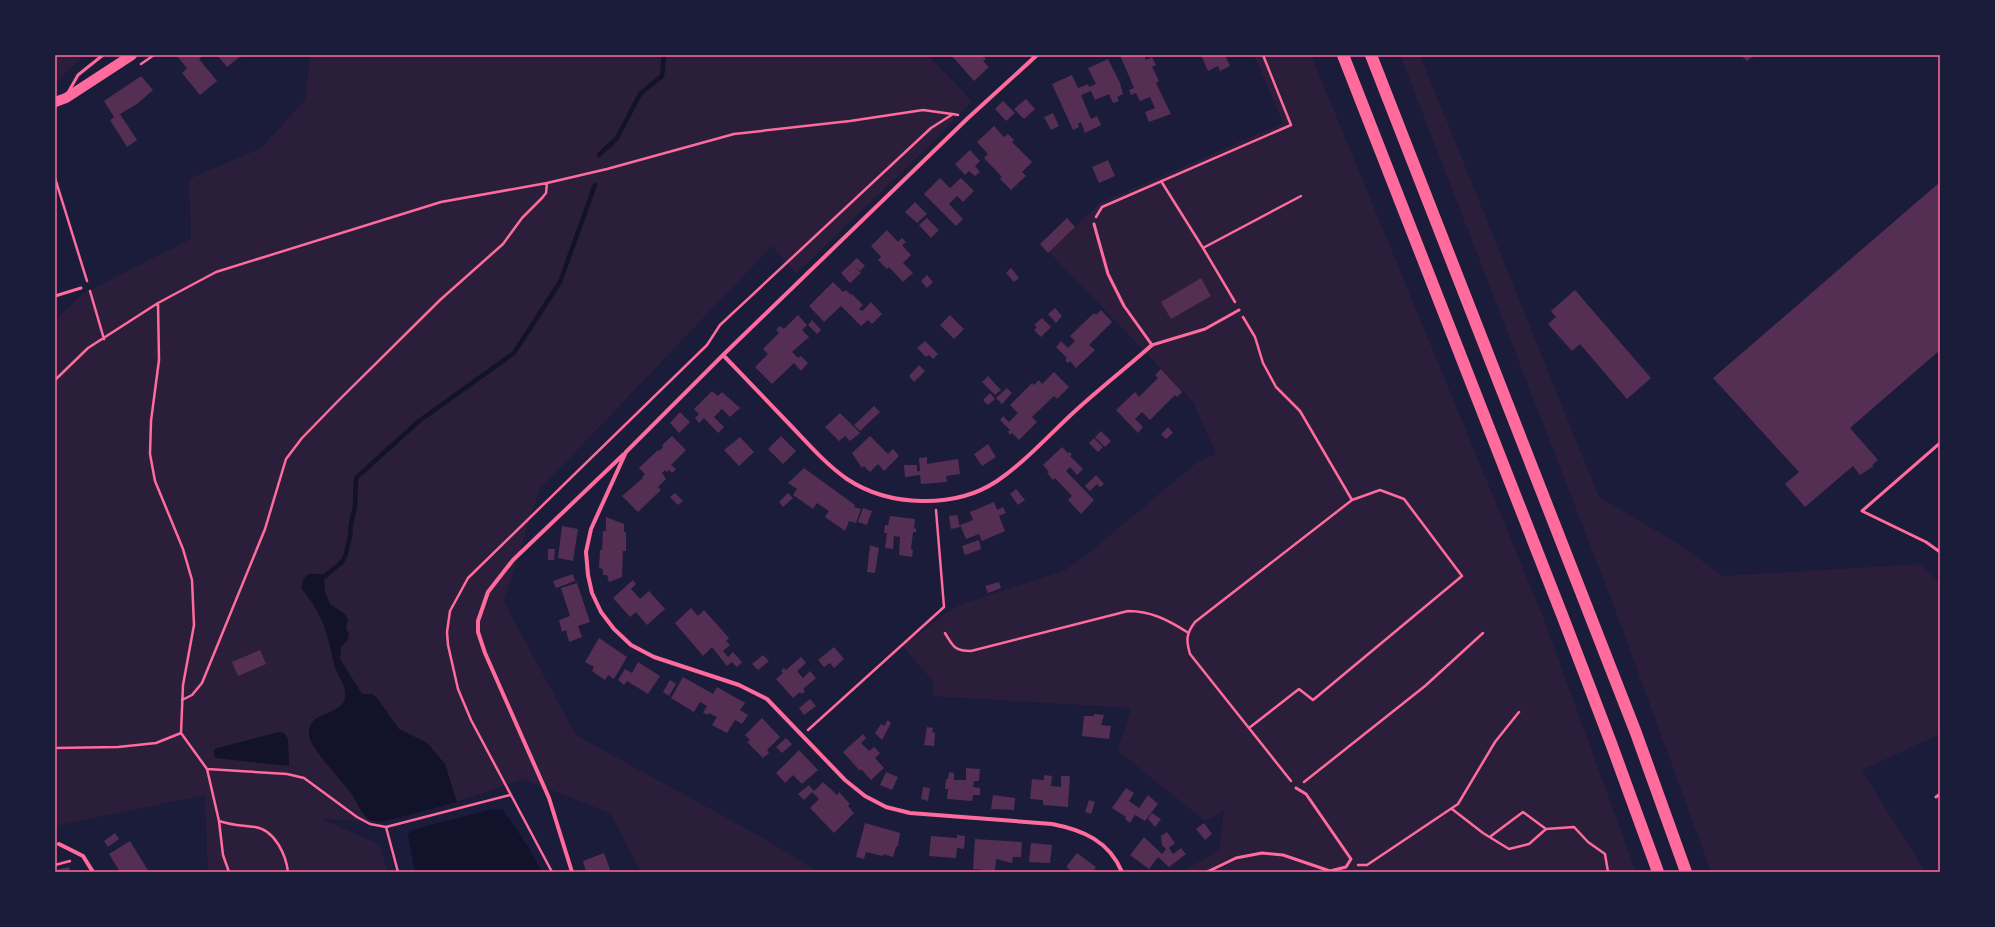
<svg xmlns="http://www.w3.org/2000/svg" width="1995" height="927" viewBox="0 0 1995 927" font-family="Raleway,sans-serif">
<rect width="100%" height="100%" fill="#1b1b3a"/>
<path fill="#2a1e3b" d="M55 55H84L55 83Z
M310 55H928L972 101 936 139 796 274 772 246 539 490 504 602 576 735 763 838 818 872H641L610 813 523 779 457 802 382 822 321 819 379 844 388 872H209L207 855 205 795 55 826V320L82 294 191 239 189 179 261 148 305 100Z
M1254 55H1311L1541 612 1636 872H1182L1219 850 1224 811 1205 821 1118 751 1131 708 932 696 934 682 902 646 946 613 962 604 1065 570 1085 556 1196 463 1216 454 1193 402 1049 252 1100 203 1283 123Z
M1400 55H1420L1599 497 1679 544 1723 576 1921 564 1940 584V734L1862 770 1923 869 1920 872H1711L1615 609Z"/>
<path fill="#12122b" d="M309 574H324L325 592 330 604 345 614 348 620 346 628 349 634 348 639 341 647 340 659 362 694H372L377 698 399 729 427 743 445 764 457 802 382 822C377 821 372 822 368 819 361 813 356 801 351 793 342 781 309 747 309 735 308 712 331 717 342 704 352 690 337 677 334 664 327 631 323 615 301 588L304 578Z
M279 732 284 733 288 739 289 766 216 758 214 756V750L217 748Z
M493 809 503 810 529 848 542 872H415L408 835 411 830Z"/>
<g fill="none" stroke-linecap="round" stroke-linejoin="round">
<path stroke="#12122b" stroke-width="4.5" d="M599 155 617 138 640 94 662 76 664 55
M325 576 342 562 346 554 350 536 351 524 355 506 356 478 419 421 514 353 560 282 595 185"/>
</g>
<path fill="#542f53" d="M176 55H204L199 59 217 81 200 95 182 73 187 68Z
M217 55H242L227 67Z
M953 55H982L986 59 983 61 989 67 974 81 952 56Z
M1120 55H1144L1146 60 1152 57 1156 65 1152 67 1159 81 1156 83 1171 114 1149 122 1145 112 1155 108 1150 97 1140 101 1136 93 1131 95 1129 90 1134 88Z
M1201 55H1225L1230 66 1220 71 1218 66 1208 71Z
M1741 55H1754L1747 61Z
M1108 59 1120 83 1123 94 1117 97 1119 101 1113 103 1109 94 1095 100 1091 91 1081 95 1091 119 1097 116 1101 125 1085 133 1081 122 1078 124 1079 127 1073 130 1052 84 1072 75 1078 88 1088 84 1089 87 1096 84 1088 68Z
M141 76 153 90 137 104 120 114 137 140 127 147 110 120 114 117 104 101Z
M1026 99 1035 109 1024 119 1014 109Z
M1003 101 1015 113 1006 121 995 109Z
M1053 113 1059 126 1051 130 1044 117Z
M994 126 1004 137 1008 134 1014 140 1012 142 1032 162 1022 172 1026 176 1011 190 1000 179 1002 177 984 158 988 154 977 142Z
M970 150 980 161 975 166 980 172 975 176 969 171 965 175 955 164Z
M1108 160 1115 176 1099 183 1092 167Z
M940 178 950 188 961 178 974 191 963 202 957 196 949 204 963 219 956 226 924 194Z
M1940 182V350L1850 428 1878 460 1872 465 1874 466 1860 475 1853 466 1805 507 1785 484 1799 472 1713 378Z
M915 202 927 214 917 223 905 212Z
M927 218 939 230 931 238 919 225Z
M1067 218 1075 227 1048 253 1040 244Z
M887 230 898 242 902 238 906 242 902 245 911 255 903 263 913 273 903 282 889 267 887 269 878 260 881 257 871 246Z
M857 258 865 266 860 271 854 266 861 273 850 283 841 273Z
M1011 268 1019 278 1014 282 1006 273Z
M927 275 933 282 927 288 921 281Z
M1201 278 1211 296 1171 319 1161 302Z
M833 282 843 292 846 290 851 295 852 294 863 305 859 309 862 311 871 302 882 314 872 324 868 320 861 326 841 306 824 322 809 306Z
M1575 290 1651 378 1627 399 1580 344 1572 351 1548 324 1556 317 1551 311Z
M1055 308 1062 316 1056 323 1048 314Z
M1101 310 1112 322 1089 345 1095 350 1076 368 1070 361 1068 363 1065 360 1067 358 1056 347 1061 341 1068 348 1075 341 1070 336 1094 313 1096 315Z
M798 315 807 325 802 330 809 337 792 352 798 358 801 356 808 363 801 371 794 363 772 384 755 367 768 354 763 349 779 333 776 330 780 326 784 329Z
M950 315 964 329 954 339 940 325Z
M1042 318 1051 327 1041 337 1034 330 1037 327 1034 325Z
M812 320 821 330 817 334 808 325Z
M925 341 938 354 933 359 929 355 926 357 917 348Z
M919 365 925 371 914 382 909 376Z
M1161 369 1182 392 1177 397 1175 395 1150 420 1142 412 1135 419 1143 427 1138 433 1116 410 1135 392 1139 397 1158 378 1155 375Z
M1054 372 1069 387 1057 399 1054 396 1032 417 1037 422 1019 440 1012 433 1010 435 1008 432 1010 430 1000 420 1003 416 1009 422 1018 413 1010 405 1032 383 1034 385 1039 380 1042 384Z
M988 376 1001 390 995 395 982 382Z
M1007 388 1012 393 1002 404 996 398Z
M712 391 718 396 722 392 740 408 730 417 722 409 714 417 724 427 718 433 704 418 699 423 695 418 699 414 694 409Z
M990 393 995 399 988 405 983 400Z
M874 406 880 412 860 431 854 425Z
M680 412 690 422 679 433 670 423Z
M840 413 860 433 850 441 845 436 839 441 825 427Z
M1168 427 1173 433 1166 439 1161 434Z
M1101 431 1111 441 1105 447 1095 437Z
M672 436 686 450 671 465 676 469 672 473 669 470 667 472 665 470 662 473 666 479 658 487 661 490 638 512 622 496 643 478 642 477 645 474 639 468 658 450 659 451 663 447 662 445Z
M781 436 796 451 783 464 768 449Z
M870 436 888 454 893 449 899 456 884 471 878 464 870 472 864 466 862 468 852 453Z
M740 437 754 452 739 466 724 450Z
M1094 438 1103 447 1098 452 1089 443Z
M988 444 996 457 982 466 974 454Z
M1062 447 1068 453 1070 452 1072 455 1070 456 1083 469 1077 475 1070 467 1066 471 1094 500 1081 514 1068 500 1072 496 1055 478 1053 480 1047 473 1049 472 1043 465Z
M927 457V464L958 459 960 474 946 476 947 482 921 484 920 475 905 477 904 465H917V471H920L919 458Z
M804 468 855 505 854 507 861 509 856 523 849 521 845 531 825 517 829 511 817 503 813 509 793 495 797 489 788 483Z
M1096 475 1104 484 1100 487 1097 484 1090 491 1085 486Z
M1016 489 1025 500 1018 505 1010 494Z
M675 493 683 501 678 505 670 497Z
M788 493 793 498 783 507 779 502Z
M994 502 997 510 1003 507 1006 513 999 516 1005 531 982 541 979 534 966 539 960 525 973 520 970 512Z
M863 508 872 511 867 525 858 522Z
M957 515 960 527 951 529 949 516Z
M890 516 915 519 914 528 916 529V532H913L911 549 913 550 912 557 899 555 900 537 894 536 893 549 885 548 887 533H884L885 525H888Z
M606 517 624 524V532H626V551H623L622 577 609 582 607 575H603V569L599 568 600 550H602L603 531H606Z
M562 526 578 529 573 561 558 558Z
M979 540 981 549 965 555 962 546Z
M870 545 879 548 875 573 867 572Z
M548 549H555L554 560H548Z
M573 574 575 581 556 588 553 581Z
M633 580 636 584 631 589 640 599 649 591 665 609 647 625 636 612 630 617 613 598Z
M999 582 1001 588 988 593 985 586Z
M577 583 590 622 578 626 582 637 569 642 566 630 562 632 559 620 570 616 561 588Z
M691 608 698 616 704 610 729 638 726 641 730 645 723 651 728 657 733 652 742 662 737 667 732 662 727 666 712 647 703 656 675 623Z
M599 638 627 657 614 679 608 675 605 680 592 671 594 667 585 662Z
M834 647 844 659 834 668 830 663 824 667 818 660Z
M260 650 266 664 238 676 232 662Z
M763 655 769 661 758 670 752 664Z
M801 657 806 663 797 671 803 678 810 671 816 678 803 689 805 691 802 694 800 692 793 698 776 679 783 673 781 671 784 668 786 670Z
M638 662 660 676 648 694 627 681 624 685 618 680 625 669 632 673Z
M683 677 713 694 717 687 745 703 740 710 748 715 742 724 735 720 727 733 712 725 717 717 709 713 708 715 703 713 707 706 700 702 694 712 671 698Z
M670 680 676 684 669 696 663 692Z
M810 699 816 706 804 715 799 708Z
M1094 714 1104 715 1101 725 1111 726 1109 739 1082 736 1084 716H1094Z
M762 718 780 737 767 750 769 753 763 758 747 742 750 740 745 735Z
M888 720 891 723 882 740 875 733 881 724 884 726Z
M927 727 933 728 932 732 935 733 934 746 924 745Z
M863 734 866 738 861 743 869 751 874 747 880 753 875 758 884 768 871 780 861 769 860 771 843 752Z
M786 738 792 744 782 753 776 747Z
M799 750 818 770 802 784 793 775 785 783 776 773Z
M966 768 980 769 979 781H974L973 787 980 788V795H973L972 801 947 799 948 789H945L946 779H948L949 772 954 773V780H966Z
M886 772 898 777 892 790 880 785Z
M1044 775 1052 776 1051 786 1061 787V776H1070L1068 807 1043 805V800L1030 799 1032 779 1044 780Z
M823 782 837 795 839 792 850 804 848 806 854 813 834 833 810 808 819 799 812 792 804 800 798 794 809 785 814 791Z
M923 787 930 788 928 801 921 799Z
M1126 788 1134 793 1129 801 1139 808 1148 795 1158 804 1145 821 1135 815 1130 823 1125 819 1126 817 1112 808Z
M993 795 1015 798 1014 810 991 809Z
M1089 800 1095 802 1091 814 1085 812Z
M1152 813 1161 819 1155 827 1148 819Z
M865 823 900 833 898 846 896 847 893 857 883 854V856L866 852 864 859 856 857Z
M1204 823 1212 834 1205 840 1196 829Z
M1167 832 1175 843 1169 848 1173 854 1181 848 1186 854 1169 867 1158 857 1149 869 1130 855 1144 837 1162 854 1166 849 1162 845 1161 836Z
M115 833 119 839 108 847 104 841Z
M957 835 965 836 964 849 957 848 956 858 929 856 931 836 957 838Z
M975 839 1022 842 1021 857H1013L1012 863 996 859 995 871 973 869Z
M130 841 141 859 149 872H120L109 854Z
M1031 843 1052 845 1050 863 1029 862Z
M604 853 611 872H586L583 861Z
M1077 853 1096 867 1094 870 1097 872H1073L1066 867Z
M69 867 70 872H55V870Z"/>
<g fill="none" stroke-linecap="round" stroke-linejoin="round">
<path stroke="#ff6b9d" stroke-width="2.5" d="M141 64 154 55
M55 178 87 281
M1161 181 1203 248 1235 302
M1096 217 1102 207 1291 125 1263 55
M1203 248 1301 196
M90 291 104 339
M158 303 159 360 151 421 150 454 155 481 183 549 192 580 194 625 183 685 181 733 207 769 219 821 223 855 229 872
M1243 317 1255 337 1263 363 1276 387 1300 411 1352 500
M55 380 88 348 158 303 216 272 441 202 547 183 607 169 734 134 850 121 923 110 952 114
M945 633C953 646 954 651 971 651L1128 611C1151 611 1168 620 1187 632
M182 700 192 695 202 683 265 529 286 459 302 438 338 401 440 300 503 244 522 218 542 198 546 193 547 183
M1249 728 1299 689 1313 700 1462 576 1404 499 1380 490 1352 500 1195 622C1186 634 1186 640 1190 654L1291 781
M808 730 944 607 936 510
M55 748 118 747 156 743 181 733
M207 769 287 774 304 778 357 817 370 824 386 827 510 795
M1304 782 1425 686 1483 633
M1452 809 1483 833 1509 849 1529 844 1546 829 1574 827 1588 842 1605 854 1608 872
M219 821C234 826 241 825 255 827 275 830 286 855 288 872
M386 827 398 872
M1491 836 1523 812 1546 829
M55 865 70 861
M1358 865H1367L1458 804 1495 742 1519 712
M552 872 471 720 458 689 448 645 447 632 450 611 468 578 707 345 720 325 931 128 953 114 958 115"/>
<path stroke="#ff6b9d" stroke-width="3" d="M69 91 78 75 103 55
M1094 224 1108 274 1124 306 1152 345 1205 329 1239 310
M55 296 81 288
M1940 443 1862 511 1926 542 1940 552
M1936 797 1940 794
M1207 872 1236 858 1262 853 1283 855 1330 871 1346 867 1351 859 1306 794 1296 788"/>
<path stroke="#ff6b9d" stroke-width="4" d="M1037 55 968 118 723 355 626 452 591 529 586 552 588 575 592 593 601 612 614 629 631 645 654 657 739 685 767 699 845 780 865 796 886 807 910 813 1052 824C1083 830 1109 841 1122 872
M723 355C747 380 771 405 794 429 811 447 827 465 847 479 889 507 955 509 997 481 1026 461 1049 435 1074 412 1099 389 1126 368 1152 345
M59 844 83 856 93 872
M572 872 549 798 485 653 478 632V621L488 592 513 560 624 454"/>
<path stroke="#ff6b9d" stroke-width="10" d="M55 102 66 98 132 55"/>
<path stroke="#ff6b9d" stroke-width="12" d="M1343 55 1564 620 1611 743 1658 872
M1371 55 1636 733 1686 872"/>
</g>
<rect width="1995" height="927" fill="none" stroke="#1b1b3a" stroke-width="112"/>
<rect x="56" y="56" width="1883" height="815" fill="none" stroke="#ff6b9d" stroke-width="1.5"/>
</svg>
